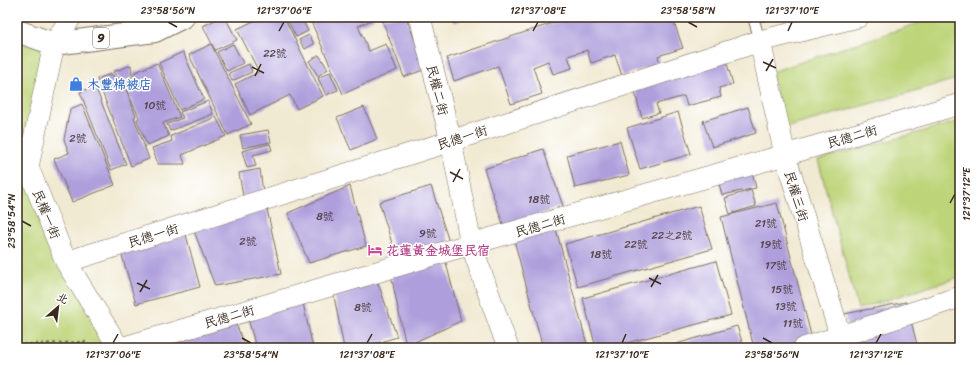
<svg xmlns="http://www.w3.org/2000/svg" width="977" height="365" viewBox="0 0 977 365" font-family="Sriracha,'LXGW WenKai TC',sans-serif">
<rect width="100%" height="100%" fill="#fff"/>
<filter id="ink" filterUnits="userSpaceOnUse"><feTurbulence type="fractalNoise" baseFrequency=".025" numOctaves="2"/><feDisplacementMap in="SourceGraphic" scale="8" xChannelSelector="R" yChannelSelector="G"/><feConvolveMatrix kernelMatrix="1 2 1 2 8 2 1 2 1" color-interpolation-filters="sRGB"/></filter>
<filter id="wash" filterUnits="userSpaceOnUse"><feTurbulence type="fractalNoise" baseFrequency=".012" numOctaves="4" result="noise"/><feDisplacementMap in="SourceGraphic" scale="16" xChannelSelector="R" yChannelSelector="G"/><feGaussianBlur stdDeviation="0.9" result="paint"/><feColorMatrix in="noise" values="0 0 0 0 0 0 0 0 0 0 0 0 0 0 0 0 0 1.4 0 .05"/><feComposite in="paint" operator="in"/></filter>
<g filter="url(#wash)">
<rect width="100%" height="100%" fill="#f1ead3"/>
<path fill="#bdd478" stroke="#7c7f4b" d="M937 17H960V78L785 128 771 72Z
M17 31 54 44 28 167 119 348H17Z
M960 121V277L858 309 818 160Z"/>
<g id="blocks">
<path fill="#ae9fdc" d="M221 17H225L237 40 215 50 203 26Z
M262 17H284L323 96 297 109 290 95 250 115 235 84 259 72 237 29Z
M286 17H301L308 31 296 37Z
M309 17H373L374 19 358 26 369 51 386 44 397 70 343 94Z
M381 17H406L426 69 404 77Z
M451 17H467L454 23Z
M571 17H672L683 48 658 56 660 63 622 76 615 55 591 63 587 50 568 56 572 68 553 74 548 61 533 67 542 94 511 104 498 66 454 81 447 58Z
M758 17H774V18L760 21Z
M309 35 314 44 305 49 299 40Z
M211 44 251 124 228 135 189 55Z
M233 44 243 63 227 71 217 52Z
M183 52 204 99 180 110 159 63Z
M319 55 328 69 318 76 309 61Z
M726 60 733 84 719 88 721 97 687 106 684 96 656 104 659 113 642 118 633 85Z
M157 63 180 117 163 123 169 136 147 145 137 120 139 117 126 89 136 116 134 117 149 159 131 166 97 79 111 74 126 87 124 84 136 79 133 73Z
M249 64 252 72 232 81 229 73Z
M131 65 132 78 122 82 113 72Z
M330 72 338 90 326 95 318 78Z
M95 86 126 164 111 170 80 92Z
M208 101 213 114 170 131 167 124 183 118 180 112Z
M82 104 115 185 72 202 54 159 69 153 64 139 70 109Z
M364 107 377 139 351 150 337 118Z
M748 107 756 133 712 147 703 121Z
M678 112 691 154 640 169 627 128Z
M216 117 226 136 182 155 185 164H158L152 148 172 141 171 136Z
M268 130 271 142 243 148 240 135Z
M620 141 629 175 575 188 567 155Z
M270 144 272 150 253 155 256 166 247 168 242 151Z
M543 149 563 206 504 227 484 169Z
M751 168 756 188 722 195 717 176Z
M260 169 263 193 243 196 239 173Z
M350 186 366 246 309 263 288 213Z
M431 186 449 242 397 259 379 202Z
M751 190 756 206 730 214 725 198Z
M777 203 812 339 778 348H754L721 217Z
M699 206 712 249 578 287 565 244Z
M267 209 281 274 215 286 194 231Z
M556 229 588 348H543L514 240Z
M186 235 200 287 136 304 121 252Z
M445 259 461 321 406 346 391 275Z
M716 261 731 315 608 348H596L583 298Z
M378 283 397 337 361 348H344L333 291Z
M906 302 918 348H855L844 314Z
M303 303 313 348H256L246 311Z
M235 322 246 348H180L172 336Z
M737 326 744 348H663Z"/>
</g>
</g>
<g filter="url(#ink)">
<use href="#blocks" fill-opacity="0" stroke="#7b6d5d" stroke-width="1"/>
<g fill="none" stroke-linecap="round" stroke-linejoin="round">
<defs>
<path id="service" d="M753 17 760 41"/>
<path id="minor" d="M71 17 54 44 28 167 66 262 119 348
M420 17 451 141 471 244 508 348
M760 41 785 155 844 348
M66 262 451 141 760 41 858 17
M121 348 471 244 785 155 960 104
M804 348 960 297"/>
<path id="primary" d="M17 31 54 44 155 31 183 17"/>
</defs>
<use href="#service" stroke="#7b6d5d" stroke-width="12"/>
<use href="#minor" stroke="#7b6d5d" stroke-width="22"/>
<use href="#primary" stroke="#7b6d5d" stroke-width="24"/>
<path stroke="#7b6d5d" stroke-width="2.5" stroke-dasharray="3 3" stroke-linecap="butt" d="M17 345 86 342"/>
<use href="#service" stroke="#fff" stroke-width="10"/>
<use href="#minor" stroke="#fff" stroke-width="21"/>
<use href="#primary" stroke="#fff" stroke-width="22"/>
</g>
</g>
<path fill="none" stroke="#3b2a1e" stroke-width="1.5" d="M168 22 177 27M688 22 697 27M279 31 284 22M533 31 538 22M788 31 792 22M763 62 776 68M252 67 264 73M766 71 773 59M255 76 261 64M450 172 463 179M453 182 460 169M950 203 955 194M22 221 31 226M649 278 661 284M137 283 150 289M651 287 658 275M140 292 147 280M242 338 251 343M763 338 772 343M113 343 118 334M367 343 372 334M622 343 626 334M876 343 881 334"/>
<defs>
<symbol id="shop-bare" viewBox="-9 -9 18 18"><path d="M-5-2.5h2.3a2.7 3.5 0 0 1 5.4 0H5L5.5 6h-11ZM-1.5-2.5h3a1.5 2.3 0 0 0-3 0Z" fill="#3f7fe0" stroke="#fff" stroke-width="2.5" paint-order="stroke"/></symbol>
<symbol id="hotel-bare" viewBox="-9 -9 18 18"><path d="M-6-4.5h1.5V1H6V5H4.5V3h-9V5H-6ZM-4 0a1.8 1.8 0 1 1 3.6 0ZM.5 0V-2.5h3Q6-2.5 6 0Z" fill="#d1479c" stroke="#fff" stroke-width="2.5" paint-order="stroke"/></symbol>
</defs>
<g fill-rule="evenodd">
<use href="#shop-bare" x="66" y="74" width="20" height="20"/>
<use href="#hotel-bare" x="365" y="240" width="20" height="20"/>
</g>
<g text-anchor="middle" stroke-width="3" stroke-linejoin="round" paint-order="stroke">
<g font-size="11" fill="#58474e">
<text x="275" y="57">22號</text>
<text x="155" y="109">10號</text>
<text x="78" y="142">2號</text>
<text x="539" y="203">18號</text>
<text x="325" y="220">8號</text>
<text x="766" y="227">21號</text>
<text x="428" y="237">9號</text>
<text x="672" y="239">22之2號</text>
<text x="248" y="245">2號</text>
<text x="636" y="248">22號</text>
<text x="771" y="248">19號</text>
<text x="601" y="258">18號</text>
<text x="776" y="269">17號</text>
<text x="782" y="293">15號</text>
<text x="786" y="310">13號</text>
<text x="363" y="311">8號</text>
<text x="793" y="327">11號</text>
</g>
<rect fill="#fff" stroke="#766a62" stroke-width="1" x="93" y="28" width="16" height="20" rx="3"/>
<g font-size="12" font-weight="bold" fill="#3b2a1e">
<text x="101" y="42">9</text>
</g>
<g font-size="13" font-weight="bold" fill="#366cbe" stroke="#fff" text-anchor="start">
<text x="87" y="89">木豐棉被店</text>
</g>
<g font-size="13" fill="#3b2a1e" stroke="#fff">
<text transform="translate(438 90) rotate(76)" y="5">民權二街</text>
<text transform="translate(852 136) rotate(-16)" y="5">民德二街</text>
<text transform="translate(462 137) rotate(-18)" y="5">民德一街</text>
<text transform="translate(797 196) rotate(73)" y="5">民權三街</text>
<text transform="translate(47 214) rotate(68)" y="5">民權一街</text>
<text transform="translate(540 225) rotate(-16)" y="5">民德二街</text>
<text transform="translate(153 235) rotate(-17)" y="5">民德一街</text>
<text transform="translate(229 316) rotate(-16)" y="5">民德二街</text>
</g>
<g font-size="13" font-weight="bold" fill="#b23c85" stroke="#fff" text-anchor="start">
<text x="386" y="255">花蓮黃金城堡民宿</text>
</g>
</g>
<rect width="977" height="365" fill="none" stroke="#fff" stroke-width="44"/>
<g transform="translate(58 307) rotate(28)" stroke="#ffffff" stroke-width="3" paint-order="stroke">
<path d="M0-3L7 15L0 10L-7 15Z" fill="#3b2a1e"/>
<text y="-6" font-size="11" font-weight="bold" text-anchor="middle" fill="#3b2a1e">北</text>
</g>
<rect x="22" y="22" width="933" height="321" fill="none" stroke="#3b2a1e" stroke-width="1.5"/>
<g font-size="10" text-anchor="middle" fill="#3b2a1e">
<text x="168" y="14">23°58'56"N</text>
<text x="284" y="14">121°37'06"E</text>
<text x="538" y="14">121°37'08"E</text>
<text x="688" y="14">23°58'58"N</text>
<text x="792" y="14">121°37'10"E</text>
<text transform="translate(966 194) rotate(-90)" y="4">121°37'12"E</text>
<text transform="translate(11 221) rotate(-90)" y="4">23°58'54"N</text>
<text x="113" y="358">121°37'06"E</text>
<text x="251" y="358">23°58'54"N</text>
<text x="367" y="358">121°37'08"E</text>
<text x="622" y="358">121°37'10"E</text>
<text x="772" y="358">23°58'56"N</text>
<text x="876" y="358">121°37'12"E</text>
</g>
</svg>
